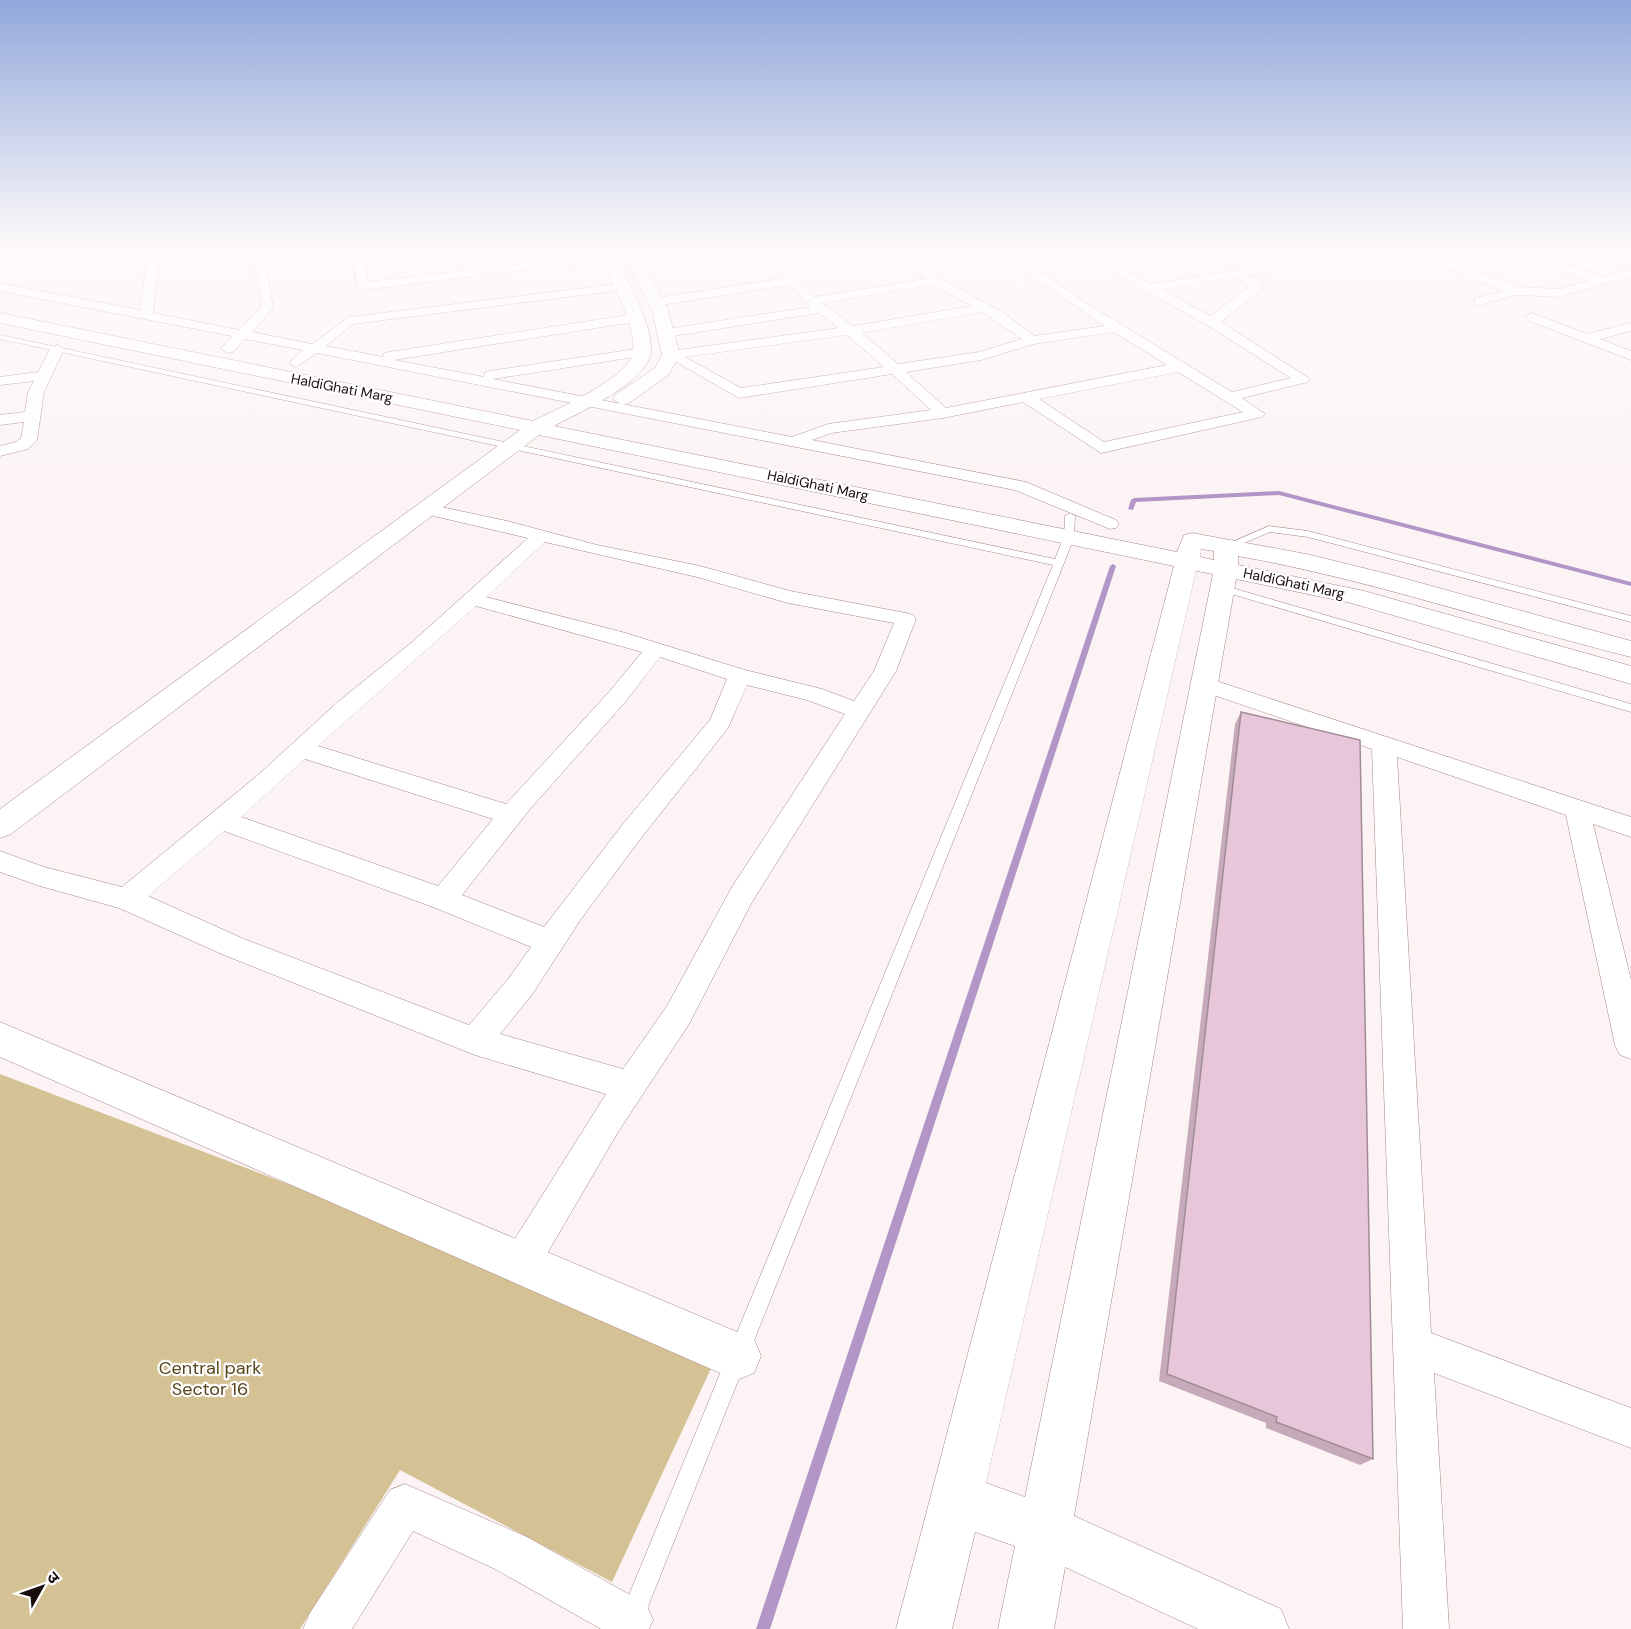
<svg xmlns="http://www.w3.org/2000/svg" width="1631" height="1629" viewBox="0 0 1631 1629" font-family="'DM Sans','Noto Sans Devanagari',sans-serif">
<rect width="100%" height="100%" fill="#fcf4f4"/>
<path fill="#d4c194" d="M0 1074 720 1349 612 1582 400 1470 300 1629H0Z"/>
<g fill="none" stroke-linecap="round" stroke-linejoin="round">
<path fill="#b196c7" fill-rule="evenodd" d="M1279 491 1631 582V586L1279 495 1136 502 1133 510 1128 509 1131 500 1134 498Z
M1113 564 1116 566 770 1629H756L1110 566Z"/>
<defs>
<path id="service" d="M0 335 1055 559 1064 537 1065 516 1070 513 1075 516 1074 537 1064 563 639 1629H615L1053 565 0 339Z
M1269 526 1308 531 1631 616V622L1308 537 1270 532 1230 549 1226 550 1221 547Z
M1222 585 1631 704V712L1218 590 1217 588Z"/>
<path id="minor" d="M148 249H160L153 313 239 330 261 307 260 290 250 249H262L263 255 303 249H336L330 252 265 262 273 308 252 332 312 344 349 317 625 283 627 286 621 290 353 324 326 346 383 357 384 353 389 352 635 314 642 318 640 321 394 360 484 377 485 372 490 371 642 348 647 349V355L493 379 792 437 828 424 931 410 892 374 739 398 664 355 671 351 839 328 819 313 667 337 660 333 667 329 810 307 789 285 656 306 650 302 651 299 784 278 770 267 757 249H770L779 260 867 249H912L939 278 1002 312 1035 336 1104 326 993 249H1007L1086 303 1232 392 1291 378 1207 325 1071 249H1086L1093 253 1116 249H1144L1103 258 1151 284 1266 266V272L1248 275 1262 283V289L1221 322 1310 379 1308 382 1242 398 1265 414 1262 417 1101 453 1023 402 943 418 831 433 812 440 1026 482 1116 520 1119 524 1116 528 1110 529 1015 490 317 353 296 367 289 363 303 350 245 339 233 352 228 353 221 349 232 336 0 291V283L140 310ZM901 252 926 279 814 297 785 266ZM1234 277 1250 286 1211 316 1162 290ZM933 285 972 306 853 326 822 303ZM982 312 1022 339 979 352 898 364 862 333ZM1114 332 1167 365 946 408 906 372 981 360 1034 344ZM847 335 884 367 741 388 685 357ZM1178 372 1243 412 1104 442 1039 399Z
M351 249H363L368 282 607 254 613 257 607 260 363 290 357 286Z
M446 249H458L459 254 449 256Z
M658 249H677L635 264 629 260Z
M1411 249H1423L1517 287 1559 289 1589 281 1501 249H1519L1569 266 1631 252V258L1582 270 1602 277 1625 270 1631 272V280L1625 278 1559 297 1516 295 1480 305 1475 304V298L1503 291 1414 254Z
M1532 313 1587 334 1631 323V331L1600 339 1631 351V360L1527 320 1525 317Z
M57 345 64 349 44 392 37 440 28 449 0 456V446L16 442 21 438 24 422 0 425V415L25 412 28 392 34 381 0 385V377L38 372 50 349Z
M427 504 507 521 597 545 700 566 790 591 906 613 913 615 916 619 896 671 752 902 689 1024 618 1132 534 1276 521 1281 508 1276 503 1263 508 1250 606 1094 475 1055 224 955 119 908 40 886 0 872V851L44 867 122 887 258 775 339 701 411 643 528 538 421 513 418 509 421 505ZM545 542 697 577 788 603 894 623 874 671 854 701 822 689 745 670 622 632 486 597ZM476 606 642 652 610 691 506 804 318 746ZM660 657 727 679 710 720 623 824 544 927 462 895 530 809 626 701ZM747 685 807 700 845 714 732 887 667 1006 623 1069 500 1034 531 996 581 919 641 838 728 728ZM305 759 493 819 438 886 241 817ZM224 831 433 907 531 947 509 978 469 1025 244 939 148 896Z
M1204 677 1631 817V837L1593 824 1631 980V1059L1620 1055 1615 1045 1566 815 1397 757 1431 1333 1631 1408V1448L1434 1373 1449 1629H1403L1372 749 1196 689 1193 684 1196 679Z
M405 1484 527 1537 646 1604 653 1620 649 1629H601L495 1569 413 1531 352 1629H303L310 1613 390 1490Z"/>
<path id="tertiary" d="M596 249H610C624 275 653 322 651 352 648 382 578 413 554 426L1177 552 1184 535 1192 533 1306 554 1388 574 1631 641V657C1499 624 1372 580 1238 556V565L1364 591 1631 666V684L1351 603 1236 579 1074 1516 1281 1609 1289 1629H1198L1065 1567 1054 1629H998L1015 1546 975 1532 952 1629H896L1174 566 539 435 11 834 0 838V809L520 430 0 323V313L533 421C555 410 630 378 633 352 637 324 608 275 596 249ZM1201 549 1214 551V560L1200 557ZM1196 571 1213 574 1025 1497 986 1483Z
M622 249H636L668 310 680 355 668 375 629 403 622 405 613 399 615 395 655 368 662 355 652 310Z
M0 1022 754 1339 761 1356 754 1373 737 1380 720 1373 0 1057Z"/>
</defs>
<use href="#service" stroke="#a98686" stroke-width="1"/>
<use href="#minor" stroke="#a98686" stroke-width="1"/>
<use href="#tertiary" stroke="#a98686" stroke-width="1"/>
<use href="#service" fill="#fff" fill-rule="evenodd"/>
<use href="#minor" fill="#fff" fill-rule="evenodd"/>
<use href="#tertiary" fill="#fff" fill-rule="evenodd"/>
</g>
<path fill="#c6aaba" d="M1241 712 1373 1459 1360 1465 1266 1428V1423L1159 1381 1235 724Z"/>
<path fill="#e6c6d8" stroke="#a18b97" stroke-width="1.5" d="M1241 712 1360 740 1373 1459 1276 1422 1277 1417 1167 1374Z"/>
<linearGradient id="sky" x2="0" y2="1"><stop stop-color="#92a8db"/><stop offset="0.52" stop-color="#fefafa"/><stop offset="1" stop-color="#fefafa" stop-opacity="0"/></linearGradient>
<rect width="1631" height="477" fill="url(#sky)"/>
<g text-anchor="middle" stroke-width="4.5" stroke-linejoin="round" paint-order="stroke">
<g font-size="14" fill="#190d0d" stroke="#fff">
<text transform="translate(342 388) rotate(11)" y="5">HaldiGhati Marg</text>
<text transform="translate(818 485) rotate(12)" y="5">HaldiGhati Marg</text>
<text transform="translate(1294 583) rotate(12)" y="5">HaldiGhati Marg</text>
</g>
<g font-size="18" fill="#56451a" stroke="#fff">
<text x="210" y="1374">Central park<tspan x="210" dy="21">Sector 16</tspan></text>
</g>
</g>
<g transform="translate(42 1587) rotate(50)" stroke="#ffffff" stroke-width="4.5" paint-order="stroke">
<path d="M0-4.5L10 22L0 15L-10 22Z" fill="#190d0d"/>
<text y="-9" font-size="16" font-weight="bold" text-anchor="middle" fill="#190d0d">उ</text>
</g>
</svg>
